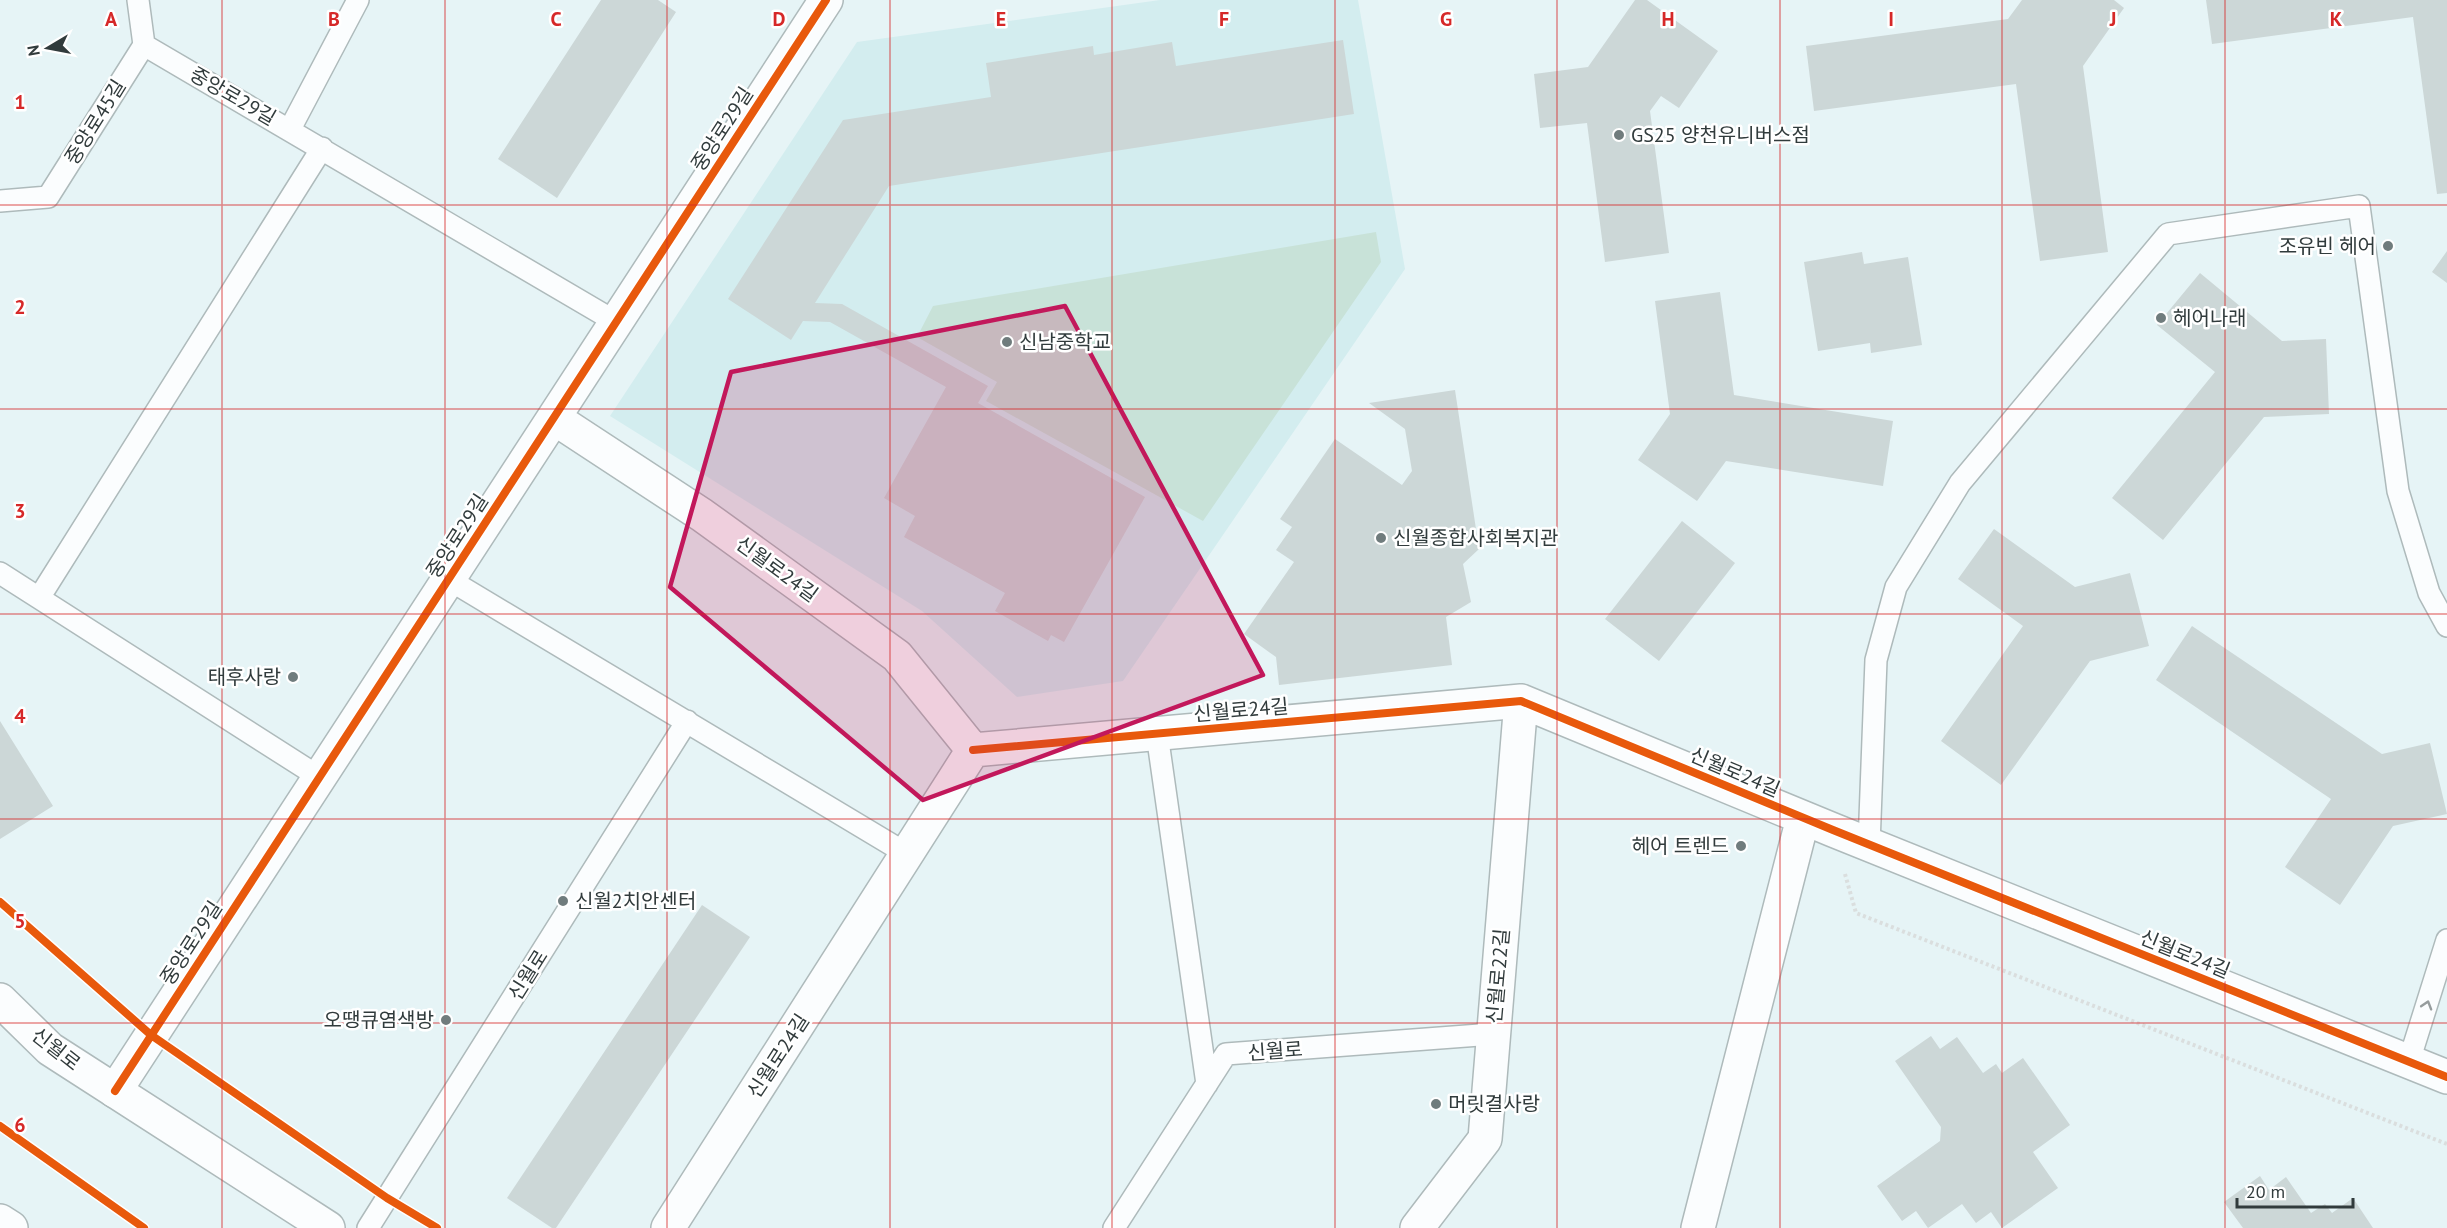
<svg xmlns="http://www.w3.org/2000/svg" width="2447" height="1228" viewBox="0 0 2447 1228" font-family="'PT Sans','Noto Sans KR',sans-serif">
<rect width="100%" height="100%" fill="#e6f4f6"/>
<path fill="#d3edef" d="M1160 0H1358L1405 269 1123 681 1017 697 922 611 610 416 857 42Z"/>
<path fill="#c8e2d8" d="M1376 232 1381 262 1203 521 986 401 997 382 917 337 933 306Z"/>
<path fill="#ccd7d7" d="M601 0H658L676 12 557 198 498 159Z
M1635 0H1647L1718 51 1679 108 1661 96 1650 111 1669 253 1605 262 1587 123 1540 128 1534 74 1588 67Z
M2022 0H2114L2124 8 2083 66 2108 252 2040 261 2016 84 1814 111 1806 46 2008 19Z
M2206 0H2447V193L2437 194 2413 17 2212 44Z
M1343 40 1354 114 889 186 815 303 842 304 988 386 978 403 1145 497 1064 642 1051 635 1048 641 995 611 1005 593 904 537 915 516 884 498 946 387 830 322 803 321 791 340 728 299 843 120 991 97 986 63 1093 46 1094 55 1172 42 1176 66Z
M2447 251V283L2432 272Z
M1862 252 1864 264 1908 257 1922 345 1871 353 1870 343 1818 351 1804 262Z
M2200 273 2282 341 2326 339 2329 414 2264 417 2163 540 2112 498 2215 372 2157 325Z
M1720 292 1734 395 1893 421 1883 486 1726 461 1697 501 1638 460 1670 414 1655 301Z
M1455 390 1479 549 1463 564 1471 602 1446 617 1452 665 1279 685 1276 657 1244 634 1294 562 1276 550 1292 527 1280 519 1335 439 1402 485 1412 471 1405 429 1369 403Z
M1682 521 1735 563 1659 661 1605 619Z
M1994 529 2075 587 2130 573 2149 646 2090 661 2001 785 1941 741 2023 626 1958 579Z
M2192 626 2382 754 2430 743 2447 814 2393 826 2340 905 2285 867 2331 799 2156 680Z
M0 721 53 806 0 839Z
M702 905 750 937 556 1228H552L507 1198Z
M1931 1036 1940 1049 1957 1037 1983 1073 1996 1064 2002 1073 2023 1058 2070 1125 2033 1152 2058 1188 2002 1228 1991 1212 1976 1223 1962 1204 1928 1228 1916 1211 1902 1221 1877 1186 1940 1141 1941 1127 1895 1061Z
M2260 1176 2269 1190 2286 1177 2311 1213 2325 1204 2332 1213 2353 1198 2373 1228H2243L2224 1202Z"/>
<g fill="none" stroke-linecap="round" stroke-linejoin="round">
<defs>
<path id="service" d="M144 45 616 322
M290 129 358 0
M0 201 48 197 144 45 138 0
M0 573 39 598
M448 579 907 854
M1157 734 1207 1084
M319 777 39 598 322 148
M1869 845 1876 660 1896 587 1960 483 2168 234 2359 206 2398 491 2429 593 2447 626
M2409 1061 2447 940
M368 1228 687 721
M1114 1228 1226 1054 1493 1034"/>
<path id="minor" d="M554 418 702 515 897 656 973 750
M973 750 1521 701 1833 830 2447 1077
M115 1091 826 0
M0 1221 11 1228
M668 1228 973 750
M1417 1228 1485 1139 1521 701
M1698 1228 1803 818"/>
<path id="secondary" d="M0 1000 50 1049 328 1228"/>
</defs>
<use href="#service" stroke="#aebabb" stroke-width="24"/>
<use href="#minor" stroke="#aebabb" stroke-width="36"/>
<use href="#secondary" stroke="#aebabb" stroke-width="36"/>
<path stroke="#dadede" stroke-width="4" stroke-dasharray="3 3" stroke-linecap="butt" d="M1845 874 1856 913 2447 1144
M0 902 123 1012
M181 1057 363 1182
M412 1213 437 1228"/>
<use href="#service" stroke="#fbfdfe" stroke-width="21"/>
<use href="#minor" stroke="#fbfdfe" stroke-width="33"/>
<use href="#secondary" stroke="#fbfdfe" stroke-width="33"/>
<defs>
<path id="cycleway" d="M973 750 1521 701 1833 830 2447 1077
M0 902 151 1035 387 1198 437 1228
M115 1091 826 0
M0 1126 144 1228"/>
</defs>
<use href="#cycleway" stroke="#fff" stroke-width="11"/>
<use href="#cycleway" stroke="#e8590c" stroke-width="8"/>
</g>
<defs><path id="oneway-chevron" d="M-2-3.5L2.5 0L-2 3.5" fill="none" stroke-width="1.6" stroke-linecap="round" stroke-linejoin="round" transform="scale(1.5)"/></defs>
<use stroke="#969c9d" href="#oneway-chevron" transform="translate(2427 1005) rotate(-73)"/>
<path fill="#c2185b" fill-opacity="0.2" stroke="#c2185b" stroke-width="4.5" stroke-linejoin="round" d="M1065 306 1263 675 923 800 670 587 731 372Z"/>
<path fill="none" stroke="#d62828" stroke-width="1.5" stroke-opacity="0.55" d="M222 0V1228M445 0V1228M667 0V1228M890 0V1228M1112 0V1228M1335 0V1228M1557 0V1228M1780 0V1228M2002 0V1228M2225 0V1228M0 205H2447M0 409H2447M0 614H2447M0 819H2447M0 1023H2447"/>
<g fill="#707c7d" stroke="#fff" stroke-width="2">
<circle cx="1619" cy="135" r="6"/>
<circle cx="2388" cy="246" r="6"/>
<circle cx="2161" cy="318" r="6"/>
<circle cx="1007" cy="342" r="6"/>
<circle cx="1381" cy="538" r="6"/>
<circle cx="293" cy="677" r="6"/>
<circle cx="1741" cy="846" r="6"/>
<circle cx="563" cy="901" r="6"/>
<circle cx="446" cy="1020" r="6"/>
<circle cx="1436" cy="1104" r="6"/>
</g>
<g text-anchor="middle" stroke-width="5" stroke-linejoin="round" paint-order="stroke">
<g font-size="20" fill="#313b3c" stroke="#fff">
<text transform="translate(233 96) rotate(30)" y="7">중앙로29길</text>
<text transform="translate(95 122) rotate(-58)" y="7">중앙로45길</text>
<text transform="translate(722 129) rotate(-57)" y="7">중앙로29길</text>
<text transform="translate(457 536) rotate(-57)" y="7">중앙로29길</text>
<text transform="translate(777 569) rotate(36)" y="7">신월로24길</text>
<text transform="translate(1241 710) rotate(-5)" y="7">신월로24길</text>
<text transform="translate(1735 772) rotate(23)" y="7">신월로24길</text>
<text transform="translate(191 943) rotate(-57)" y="7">중앙로29길</text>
<text transform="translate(2185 954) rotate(22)" y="7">신월로24길</text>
<text transform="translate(528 975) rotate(-58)" y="7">신월로</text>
<text transform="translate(1498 976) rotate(-85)" y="7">신월로22길</text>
<text transform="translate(56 1049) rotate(38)" y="7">신월로</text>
<text transform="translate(1275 1051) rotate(-4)" y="7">신월로</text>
<text transform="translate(778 1056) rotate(-57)" y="7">신월로24길</text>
</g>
<g font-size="20" fill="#313b3c" stroke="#fff" text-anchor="start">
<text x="1631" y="142">GS25 양천유니버스점</text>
<text x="2376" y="253" text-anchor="end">조유빈 헤어</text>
<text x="2173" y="325">헤어나래</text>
<text x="1019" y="349">신남중학교</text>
<text x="1393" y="545">신월종합사회복지관</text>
<text x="281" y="684" text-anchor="end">태후사랑</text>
<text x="1729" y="853" text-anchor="end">헤어 트렌드</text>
<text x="575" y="908">신월2치안센터</text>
<text x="434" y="1027" text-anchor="end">오땡큐염색방</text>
<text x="1448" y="1111">머릿결사랑</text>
</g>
</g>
<g font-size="20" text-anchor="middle" font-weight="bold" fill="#d62828" stroke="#fff" stroke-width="5" stroke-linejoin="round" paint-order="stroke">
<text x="111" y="26">A</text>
<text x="334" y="26">B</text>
<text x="556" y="26">C</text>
<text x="779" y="26">D</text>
<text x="1001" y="26">E</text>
<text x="1224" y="26">F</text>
<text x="1446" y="26">G</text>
<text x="1668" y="26">H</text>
<text x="1891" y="26">I</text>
<text x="2113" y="26">J</text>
<text x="2336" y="26">K</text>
<text x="20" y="109">1</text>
<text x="20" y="314">2</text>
<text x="20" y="518">3</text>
<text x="20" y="723">4</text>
<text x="20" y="928">5</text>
<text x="20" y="1132">6</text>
</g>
<g transform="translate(48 48) rotate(260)" stroke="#ffffff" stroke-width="4.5" paint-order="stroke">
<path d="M0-4.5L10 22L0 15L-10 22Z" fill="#313b3c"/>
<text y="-9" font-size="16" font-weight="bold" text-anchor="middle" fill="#313b3c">N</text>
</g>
<path d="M2237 1198v9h116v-9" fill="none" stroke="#313b3c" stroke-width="3"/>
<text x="2246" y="1198" font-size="18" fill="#313b3c" stroke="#ffffff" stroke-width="4.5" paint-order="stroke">20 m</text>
</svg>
